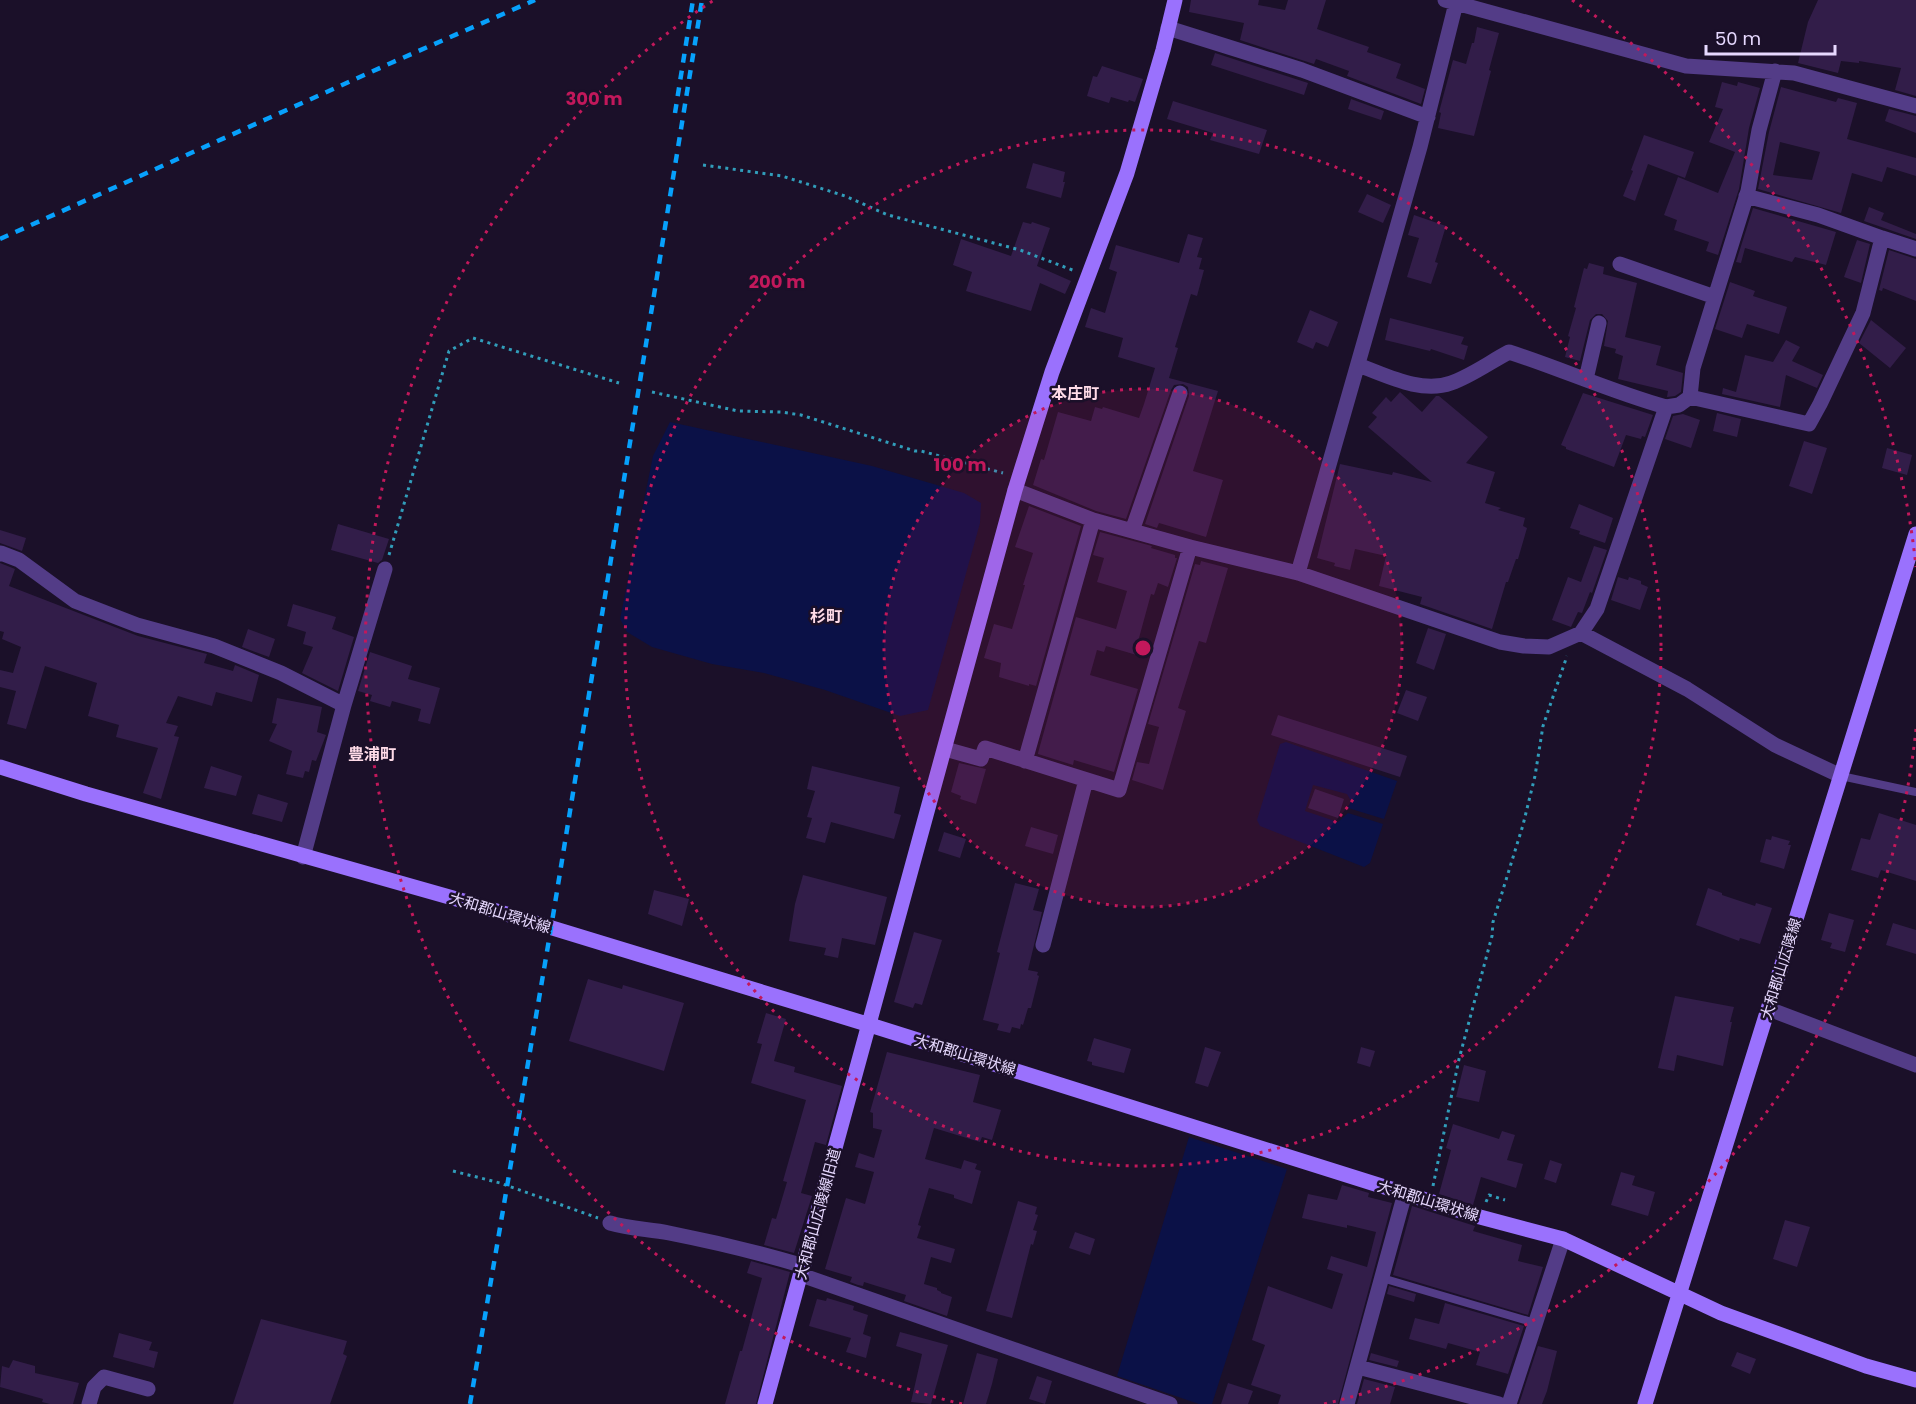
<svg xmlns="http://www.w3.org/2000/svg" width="1916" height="1404" viewBox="0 0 1916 1404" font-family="Poppins,'Noto Sans JP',sans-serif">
<rect width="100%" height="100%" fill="#1b1029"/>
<path fill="#0b1147" d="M670 422 872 466 964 493 981 503 980 523 928 710 900 716 825 690 764 673 712 664 652 647 627 632 620 619 653 456Z
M1286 742 1397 781 1384 819 1348 808 1351 801 1347 794 1313 785 1305 811 1338 822 1348 813 1383 824 1370 863 1364 867 1260 826 1257 820 1280 744Z
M1189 1137 1287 1169 1212 1404H1199L1117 1376Z"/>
<path fill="#321d49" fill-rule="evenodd" d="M1191 0H1259L1258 5 1285 10 1288 0H1326L1317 29 1369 47 1367 52 1401 64 1396 78 1425 89 1421 104 1347 76 1349 71 1316 59 1314 64 1240 40 1244 23 1189 12Z
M1818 0H1916V96L1895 90 1901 68 1859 61V63L1841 61 1838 73 1798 63 1808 22Z
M1477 27 1499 33 1489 70 1491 71 1474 136 1438 128 1441 113 1439 112 1453 60 1466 64 1472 43H1474Z
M1215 53 1308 83 1304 95 1211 65Z
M1102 66 1143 79 1135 102 1129 100 1128 102 1111 97 1109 103 1087 96 1093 76 1097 77Z
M1722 82 1737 86 1738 82 1760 88 1749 128 1739 189 1718 255 1706 251 1709 242 1674 230 1677 220 1664 215 1678 177 1718 193 1735 152 1709 142 1723 109 1715 107Z
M1781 87 1836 102 1838 98 1857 103 1847 139 1916 158V176L1887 167 1882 182 1852 173 1841 213 1758 189 1769 132ZM1780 142 1820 152 1812 180 1773 175Z
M1351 99 1384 111 1381 120 1348 109Z
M1173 101 1267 130 1259 154 1210 140 1213 133 1167 119Z
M1889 109 1916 116V133L1885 121Z
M1644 135 1694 152 1685 178 1648 164 1635 201 1623 196 1633 171 1631 170Z
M1033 163 1065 172 1063 182H1065L1061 198 1026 188Z
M1367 194 1391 205 1383 223 1358 212Z
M1869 207 1884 213 1881 220 1916 234V239L1864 221Z
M1753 208 1836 232 1826 265 1795 257 1792 262 1745 248 1741 263 1736 262Z
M1414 215 1446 226 1435 262 1438 263 1431 284 1407 277 1419 238 1408 235Z
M1023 222 1031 224 1032 222 1050 228 1037 266 1071 281 1065 294 1040 283 1031 311 966 291 972 272 953 265 961 239 1011 256Z
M1188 234 1203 238 1197 257 1202 258 1199 269 1204 270 1197 296 1191 294 1175 347 1178 348 1169 378 1218 391 1193 471 1223 480 1206 537 1159 523 1157 528 1145 524 1189 396 1188 387 1183 384 1174 385 1171 390 1126 519 1096 511 1033 485 1041 459 1044 460 1058 412 1091 421 1095 407 1102 409 1103 407 1139 418 1144 404 1155 368 1118 357 1123 338 1085 327 1091 308 1105 313 1117 272 1109 269 1116 245 1179 263Z
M1857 240 1870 244 1861 283 1844 277Z
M1889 250 1916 259V301L1883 288 1882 291 1879 290Z
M1589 263 1604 267 1603 274 1637 283 1625 337 1661 346 1656 365 1683 373 1681 392 1675 396 1667 397 1668 391 1618 379 1623 356 1615 353 1616 349 1604 346 1608 321 1602 314H1596L1590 320 1580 361 1565 357 1570 337 1568 336 1576 308 1574 307 1584 268 1587 269Z
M1730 282 1755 291 1753 296 1787 307 1779 334 1747 324 1742 338 1715 329Z
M1310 310 1338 322 1328 347 1316 342 1313 349 1297 342Z
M1390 318 1464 337 1461 344 1468 346 1464 360 1431 349 1430 351 1385 340Z
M1871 320 1906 348 1890 368 1859 343Z
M1786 340 1800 347 1792 361 1823 375 1817 388 1786 375 1780 407 1722 394 1723 388 1736 392 1745 355 1773 362Z
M1400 392 1422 412 1436 396H1439L1488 437 1466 463 1495 472 1485 503 1501 508 1498 510 1525 518 1523 526 1527 528 1518 559H1516L1508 582H1506L1492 629 1420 604 1422 597 1379 586 1386 556 1355 549 1350 570 1334 566 1335 563 1317 558 1340 464 1392 475 1393 472 1432 482 1368 427 1377 417 1372 413 1386 397 1391 402Z
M1583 393 1653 415 1645 437 1642 436 1641 439 1626 435 1614 467 1566 449V447L1561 445Z
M1717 413 1741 419 1737 437 1713 431Z
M1683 414 1700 420 1691 448 1665 439 1673 416Z
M1804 441 1827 448 1812 494 1789 486Z
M1887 448 1912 455 1907 475 1882 468Z
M1579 504 1613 518 1605 543 1579 534 1580 531 1570 528Z
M1029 506 1081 526 1036 686 1029 684V686L999 677 1001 663 984 658 994 624 1012 629 1025 585H1023L1033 553 1015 547Z
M338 524 389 539 382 560 378 563 331 550Z
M0 530 26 538 22 551 0 543Z
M1100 532 1152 546 1151 548 1175 555V558H1177L1168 587 1158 583 1154 595 1151 594 1139 638 1145 639 1140 656 1106 646 1104 652 1097 650 1090 675 1138 689 1114 772 1074 760 1073 765 1038 754V753L1076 617 1116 629 1127 591 1097 582 1104 558 1093 555Z
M1594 546 1607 550 1592 593 1590 592 1582 613 1578 612 1571 627 1552 620 1568 577 1581 582Z
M1201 561 1228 568 1206 643 1199 641 1178 708 1186 711 1163 790 1132 780 1137 762 1149 764 1159 727 1148 724 1195 564 1200 565Z
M0 563 15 569 9 586 138 636 207 654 204 663 233 671 235 665 259 675 252 702 216 692 212 706 178 696 166 723 178 726 174 736 179 737 161 799 143 793 158 748 116 737 119 725 88 716 97 683 45 666 26 729 7 724 16 691 0 687V670L13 673 21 647 2 639 4 632 0 631Z
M1618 577 1628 580 1629 577 1641 581V584L1648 587 1640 610 1611 600Z
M293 604 336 617 332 629 354 637 338 691 302 673 313 647 303 644 306 632 287 626Z
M1428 628 1446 634 1434 670 1416 663Z
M248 629 275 639 269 657 242 647Z
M370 652 412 666 408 679 440 688 430 724 418 721 421 709 392 701 390 707 370 701 372 695 358 691Z
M1406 690 1427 697 1418 721 1397 713Z
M277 698 322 707 317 732 326 735 316 761 312 760 309 772 305 771 303 778 286 774 292 751 269 741 277 724 272 723Z
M1278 715 1407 756 1400 777 1271 735Z
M959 763 986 769 976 804 960 799 961 796 951 792Z
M211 766 242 776 236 796 204 788Z
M812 766 900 787 894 813 901 815 894 839 831 822 825 843 806 838 812 818 807 817 815 791 807 789Z
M1315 789 1344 799 1338 818 1308 808Z
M258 794 288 803 282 822 252 814Z
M1879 813 1916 825V881L1881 870 1878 878 1851 870 1861 838 1870 840Z
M1031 827 1058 835 1053 854 1025 846Z
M944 832 966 839 960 858 938 851Z
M1772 836 1790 841 1788 845H1791L1784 869 1760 862 1766 839 1771 840Z
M803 875 887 897 875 945 842 938 838 958 824 955 826 948 789 941 795 904Z
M1015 883 1039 889 1033 910 1042 912 1028 970 1038 972 1037 975 1039 976 1031 1008H1028L1023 1025 1021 1024 1020 1029 1012 1027 1010 1033 997 1030 999 1024 983 1020 1000 953 997 952Z
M1708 888 1722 893V895L1755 906 1756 903 1772 908 1760 944 1740 938 1739 941 1696 925Z
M654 890 689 899 682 926 648 914Z
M1829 913 1854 920 1845 952 1830 948 1832 943 1821 940Z
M1893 923 1916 930V954L1886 945Z
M914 932 942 940 922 1005 915 1003 913 1008 894 1002Z
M588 979 622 989 623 985 684 1003 664 1071 569 1041Z
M1675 996 1734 1007 1730 1022H1732L1723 1066 1677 1055 1674 1071 1658 1068Z
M766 1013 786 1019 774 1061 795 1067 794 1072 842 1086 826 1145 815 1142 801 1193 812 1196 794 1253 764 1245 772 1218 776 1219 787 1182 783 1181 806 1100 751 1083 762 1044 757 1043Z
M1094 1038 1131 1049 1124 1073 1092 1065V1062L1087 1061Z
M1205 1047 1221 1052 1208 1087 1195 1083Z
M1361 1047 1375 1051 1370 1067 1357 1063Z
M887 1052 980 1075 973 1102 1001 1110 992 1140 982 1137 980 1142 934 1128 925 1159 961 1169 964 1160 977 1164 975 1169 981 1171 972 1204 954 1198V1195L929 1188 918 1225 921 1226 917 1238 955 1249 951 1263 931 1257 924 1284 937 1288V1290L941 1292V1293L952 1297 947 1316 904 1301 906 1295 864 1282 863 1286 858 1285 850 1282 852 1277 825 1269 846 1198 865 1204 874 1172 855 1167 859 1153 874 1158 882 1130 873 1128V1113L870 1112Z
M1464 1065 1486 1071 1479 1102 1456 1097Z
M1453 1124 1499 1139 1502 1131 1515 1135 1507 1160 1523 1164 1516 1188 1481 1177 1473 1205 1439 1194 1451 1150 1446 1148Z
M1550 1160 1562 1164 1556 1183 1544 1179Z
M1621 1172 1635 1176 1632 1185 1655 1192 1648 1216 1611 1205Z
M1342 1185 1369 1193 1368 1197 1392 1203 1338 1404H1278L1281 1395 1251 1385 1265 1345 1252 1340 1268 1286 1332 1309 1343 1274 1327 1269 1331 1256 1367 1267 1376 1232 1347 1225V1228L1302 1218 1308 1194 1337 1200Z
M1018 1201 1037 1207 1035 1214 1038 1215 1033 1230 1037 1231 1033 1245 1031 1244 1012 1318 986 1311Z
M1412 1206 1475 1226 1473 1231 1522 1245 1518 1261 1543 1267 1528 1315 1393 1275Z
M1785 1220 1810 1227 1797 1267 1773 1259Z
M1075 1232 1095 1239 1090 1255 1069 1248Z
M751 1261 790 1272 756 1404H725L740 1351H742L762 1278 747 1273Z
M1389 1286 1416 1294 1414 1302 1387 1294Z
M827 1298 854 1306 853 1310 868 1315 863 1334 871 1337 866 1358 846 1352 851 1338 809 1326 817 1299 826 1301Z
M1445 1303 1524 1326 1508 1374 1476 1365 1480 1352 1448 1343 1446 1349 1409 1339 1415 1318 1439 1324Z
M261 1319 347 1341 343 1354 347 1356 330 1404H233Z
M900 1332 948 1345 931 1404 911 1402 922 1354 896 1346Z
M119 1333 152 1342 149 1350 158 1352 154 1368 113 1357Z
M1538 1346 1557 1351 1547 1391 1542 1404H1519Z
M1737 1352 1756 1359 1750 1374 1731 1366Z
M977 1353 998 1359 992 1384 986 1404H963Z
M1371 1353 1399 1361 1397 1367 1369 1360Z
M13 1360 35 1366V1373L79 1383 73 1404H50L42 1402 43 1399 0 1387 2 1366 9 1368Z
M1037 1376 1052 1381 1045 1404 1029 1399Z
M1364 1379 1395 1387 1390 1404H1357Z
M1228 1383 1253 1391 1248 1404H1221Z"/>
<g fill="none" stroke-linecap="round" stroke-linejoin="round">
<path stroke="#319dba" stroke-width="3" stroke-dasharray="3 4.5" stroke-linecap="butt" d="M703 165 782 176 845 196 888 215 1020 250 1075 271
M652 392 738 411 781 412 801 415 915 451H921L1003 473
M389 555 449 351 473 338 619 383
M453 1171 500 1183 598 1218
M1433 1186 1459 1059 1492 936 1493 922 1523 825 1535 776 1543 726 1567 656
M1486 1202 1489 1195 1505 1200"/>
<path stroke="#533c87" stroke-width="8" d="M1841 776 1916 792
M1382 1278 1535 1323"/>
<path stroke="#533c87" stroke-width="15" d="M1445 0 1686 66 1794 73 1916 106
M1168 28 1302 70 1428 117
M1746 196 1818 215 1882 238
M1620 264 1715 297
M1358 365C1386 375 1421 394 1451 383 1471 376 1490 362 1509 352 1562 369 1612 392 1666 407
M1586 379 1599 323
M1690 397 1809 424 1820 404 1863 313 1882 238 1916 249
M1015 490 1093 520 1190 547 1298 573 1500 642 1524 646 1549 647 1581 633 1597 609 1666 407 1679 405 1690 397 1693 368 1748 191 1759 130 1775 71
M1132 531 1180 393
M0 554 1 553 19 560 75 601 137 625 214 646 281 673 344 705
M1298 573 1420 147 1456 3
M1581 633 1687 689 1775 745 1841 776
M945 749 981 759 985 748 1119 790 1190 547
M1025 761 1093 520
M303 857 344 705 385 569
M1043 945 1086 780
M1769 1009 1916 1065
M610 1223C630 1229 649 1229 669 1233 715 1242 760 1253 804 1266
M801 1275 1170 1404
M1358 1367 1499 1404
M89 1404 94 1387 104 1377 148 1389
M1347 1404 1405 1193
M1509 1404 1563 1239"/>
<path stroke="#9a71fd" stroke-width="15" d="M0 767 86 794 467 902 870 1025 1480 1217 1563 1239 1721 1313 1866 1366 1916 1380
M765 1404 1015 490 1052 372 1127 173 1163 50 1175 0
M1645 1404 1916 534"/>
<path stroke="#07a1fc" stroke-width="4.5" stroke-dasharray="9 8" stroke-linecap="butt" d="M675 113 693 0
M0 239 391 63 535 0
M470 1404 551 928 702 0"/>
</g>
<circle cx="1143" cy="648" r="259" fill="#c2185b" fill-opacity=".12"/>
<g fill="none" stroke="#c2185b" stroke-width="3" stroke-dasharray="3 6">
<circle cx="1143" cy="648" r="259"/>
<circle cx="1143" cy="648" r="518"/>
<path d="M1916 729A777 777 0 0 1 1324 1404M962 1404A777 777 0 0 1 714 0M1572 0A777 777 0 0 1 1916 567"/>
</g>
<g text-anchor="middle" stroke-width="5" stroke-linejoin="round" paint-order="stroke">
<g font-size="15" fill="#e7d9ff" stroke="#1b1029">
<text transform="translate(500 913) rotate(17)" y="5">大和郡山環状線</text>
<text transform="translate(1781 969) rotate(-73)" y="5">大和郡山広陵線</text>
<text transform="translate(965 1055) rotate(17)" y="5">大和郡山環状線</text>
<text transform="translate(1428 1201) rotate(17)" y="5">大和郡山環状線</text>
<text transform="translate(818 1214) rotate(-75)" y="5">大和郡山広陵線旧道</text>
</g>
<g font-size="16" font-weight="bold" fill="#ffdbe8" stroke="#1b1029">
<text x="1075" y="399">本庄町</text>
<text x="826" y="622">杉町</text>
<text x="372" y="760">豊浦町</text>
</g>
</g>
<circle cx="1143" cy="648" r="9" fill="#c2185b" stroke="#1b1029" stroke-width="3"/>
<g font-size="18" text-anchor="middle" font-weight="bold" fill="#c2185b" stroke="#1b1029" stroke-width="5" stroke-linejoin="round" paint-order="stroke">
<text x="594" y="105">300 m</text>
<text x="777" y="288">200 m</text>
<text x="960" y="471">100 m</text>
</g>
<path d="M1706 45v9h129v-9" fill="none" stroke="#e7d9ff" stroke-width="3"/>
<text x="1715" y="45" font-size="18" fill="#e7d9ff" stroke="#1b1029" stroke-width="4.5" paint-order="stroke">50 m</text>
</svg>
